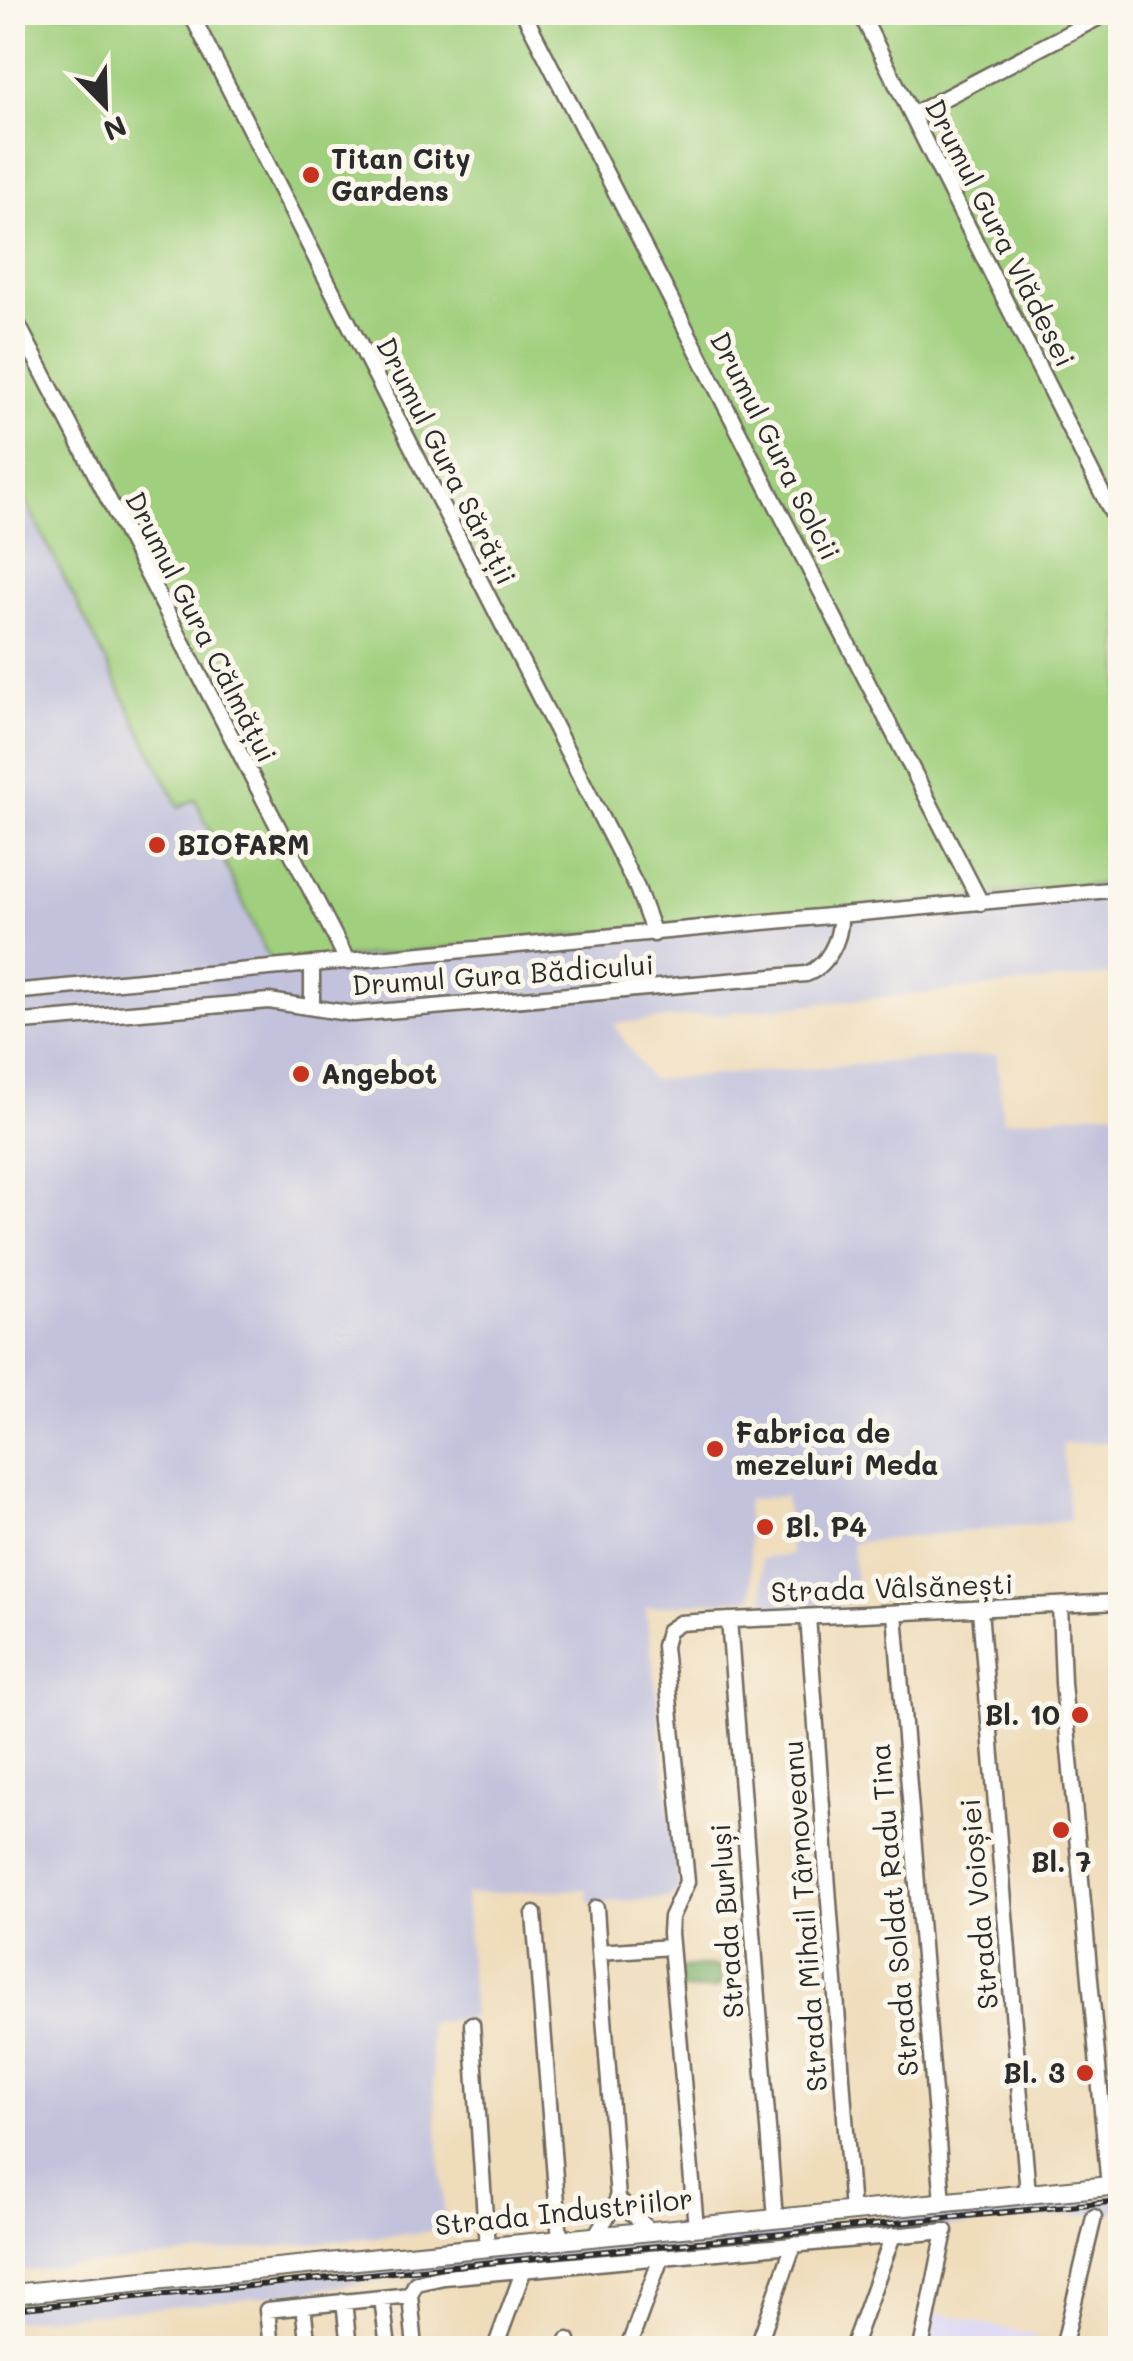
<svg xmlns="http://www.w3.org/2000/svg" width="1133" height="2361" viewBox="0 0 1133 2361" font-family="Mali,sans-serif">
<rect width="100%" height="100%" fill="#fbf7ec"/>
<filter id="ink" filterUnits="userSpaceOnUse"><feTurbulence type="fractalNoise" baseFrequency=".01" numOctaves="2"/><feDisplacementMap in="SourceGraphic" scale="20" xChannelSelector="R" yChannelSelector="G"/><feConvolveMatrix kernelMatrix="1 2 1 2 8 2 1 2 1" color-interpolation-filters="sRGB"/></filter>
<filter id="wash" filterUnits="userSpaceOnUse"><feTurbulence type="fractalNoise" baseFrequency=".0048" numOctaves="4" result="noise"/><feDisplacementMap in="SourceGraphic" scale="40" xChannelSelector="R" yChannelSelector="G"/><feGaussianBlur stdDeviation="2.25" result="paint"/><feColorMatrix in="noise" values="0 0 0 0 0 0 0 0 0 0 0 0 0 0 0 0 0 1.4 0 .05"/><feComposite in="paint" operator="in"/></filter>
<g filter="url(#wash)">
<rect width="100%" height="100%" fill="#efdcba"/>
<path fill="#dcd6f6" d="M932 2312 1035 2335 1031 2348H924Z"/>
<path fill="#c2c2dc" d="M12 476 179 806 195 799 272 965 1120 882V974L613 1024 651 1080 997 1054 1003 1121 1120 1110V1441L1062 1444 1070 1521 852 1543 857 1603 765 1608 761 1559 791 1555 785 1496 746 1500 753 1598 646 1607 679 1889 670 1898 589 1903 587 1889 465 1894 473 2017 428 2023 446 2230 13 2272Z
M1120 2196V2211L402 2278 202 2304 13 2321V2303Z"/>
<path fill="#a0cf7d" stroke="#667d54" stroke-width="2.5" d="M13 13H1120V882L272 965 195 799 179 807 13 476Z"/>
<path fill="#80b26c" stroke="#566e4c" stroke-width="2.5" d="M712 1966 720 1968 722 1985H717V1989L681 1990 679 1968Z"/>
</g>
<g filter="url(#ink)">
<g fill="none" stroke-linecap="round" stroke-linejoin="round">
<defs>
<path id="minor" d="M190 12 637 888 654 934
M523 12 981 903
M860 12 1120 529
M912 115 1109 12
M12 313 348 962
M12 992 1120 889
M312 1007V965
M12 1023 269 1001 354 1014 806 974C827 967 841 939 840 917
M1060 1605 1063 1683 1109 2187
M980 1610 1028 2194
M895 1614 943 2203
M808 1617 852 2212
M729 1620 775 2219
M596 1908 599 1952
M534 1914 560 2240
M472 2024 487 2247
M618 2199 650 2231
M696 2227 670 1933 671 1917 687 1882 664 1646 668 1631 680 1623 711 1621 1120 1602
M595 2236 618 2199 599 1952 671 1947
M410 2295 416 2283 444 2277 945 2231 921 2348
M382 2298 388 2348
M344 2301 349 2348
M303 2306 308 2348
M271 2348 267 2310 410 2295 415 2348
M495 2348 524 2269
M564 2348 568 2340
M628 2348 662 2255
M757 2348 794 2244
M852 2348 893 2235
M1063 2348 1094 2217"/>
<path id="major" d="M12 2294 1120 2185"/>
</defs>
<use href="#minor" stroke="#70695d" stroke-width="19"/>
<use href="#major" stroke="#70695d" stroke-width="22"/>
<use href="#minor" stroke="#fff" stroke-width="14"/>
<use href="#major" stroke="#fff" stroke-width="18"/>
<defs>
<path id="rail" d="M12 2309 1120 2201"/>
</defs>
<use href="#rail" stroke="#2b2b2b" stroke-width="6"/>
<use href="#rail" stroke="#fbf7ec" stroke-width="2.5" stroke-dasharray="8" stroke-linecap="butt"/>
</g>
</g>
<g fill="#c8321e" stroke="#fbf7ec" stroke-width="4">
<circle cx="311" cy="175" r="10"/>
<circle cx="157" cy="845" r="10"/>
<circle cx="301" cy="1074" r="10"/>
<circle cx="715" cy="1449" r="10"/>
<circle cx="765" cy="1527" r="10"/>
<circle cx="1080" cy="1715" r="10"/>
<circle cx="1061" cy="1830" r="10"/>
<circle cx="1085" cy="2073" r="10"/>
</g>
<g text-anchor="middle" stroke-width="10" stroke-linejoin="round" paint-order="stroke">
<g font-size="28" font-weight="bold" fill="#2b2b2b" stroke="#fbf7ec" text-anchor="start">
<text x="331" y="169">Titan City<tspan x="331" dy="32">Gardens</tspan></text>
<text x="177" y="855">BIOFARM</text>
<text x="321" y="1084">Angebot</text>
<text x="735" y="1443">Fabrica de<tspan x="735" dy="32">mezeluri Meda</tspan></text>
<text x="785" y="1537">Bl. P4</text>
<text x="1060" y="1725" text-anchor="end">Bl. 10</text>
<text x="1061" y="1872" text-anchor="middle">Bl. 7</text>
<text x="1065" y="2083" text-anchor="end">Bl. 3</text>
</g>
<g font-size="28" fill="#2b2b2b" stroke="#fbf7ec">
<text transform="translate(1000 233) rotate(63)" y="10">Drumul Gura Vlădesei</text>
<text transform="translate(775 446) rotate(63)" y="10">Drumul Gura Solcii</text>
<text transform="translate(446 461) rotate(63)" y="10">Drumul Gura Sărății</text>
<text transform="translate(201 627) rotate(63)" y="10">Drumul Gura Călmățui</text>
<text transform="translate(503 975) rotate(-4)" y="10">Drumul Gura Bădicului</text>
<text transform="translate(892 1588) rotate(-2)" y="10">Strada Vâlsănești</text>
<text transform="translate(979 1904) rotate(-95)" y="10">Strada Voioșiei</text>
<text transform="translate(894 1910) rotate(-95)" y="10">Strada Soldat Radu Tina</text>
<text transform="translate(805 1916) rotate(-94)" y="10">Strada Mihail Târnoveanu</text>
<text transform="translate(727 1921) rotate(-94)" y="10">Strada Burluși</text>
<text transform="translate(564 2212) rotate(-6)" y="10">Strada Industriilor</text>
</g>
</g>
<rect width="1133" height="2361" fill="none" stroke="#fbf7ec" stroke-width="50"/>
<g transform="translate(105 105) rotate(157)" stroke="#fbf7ec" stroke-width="8" paint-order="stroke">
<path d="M0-8L18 38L0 25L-18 38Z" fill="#2b2b2b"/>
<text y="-15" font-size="28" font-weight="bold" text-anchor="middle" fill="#2b2b2b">N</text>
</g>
</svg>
